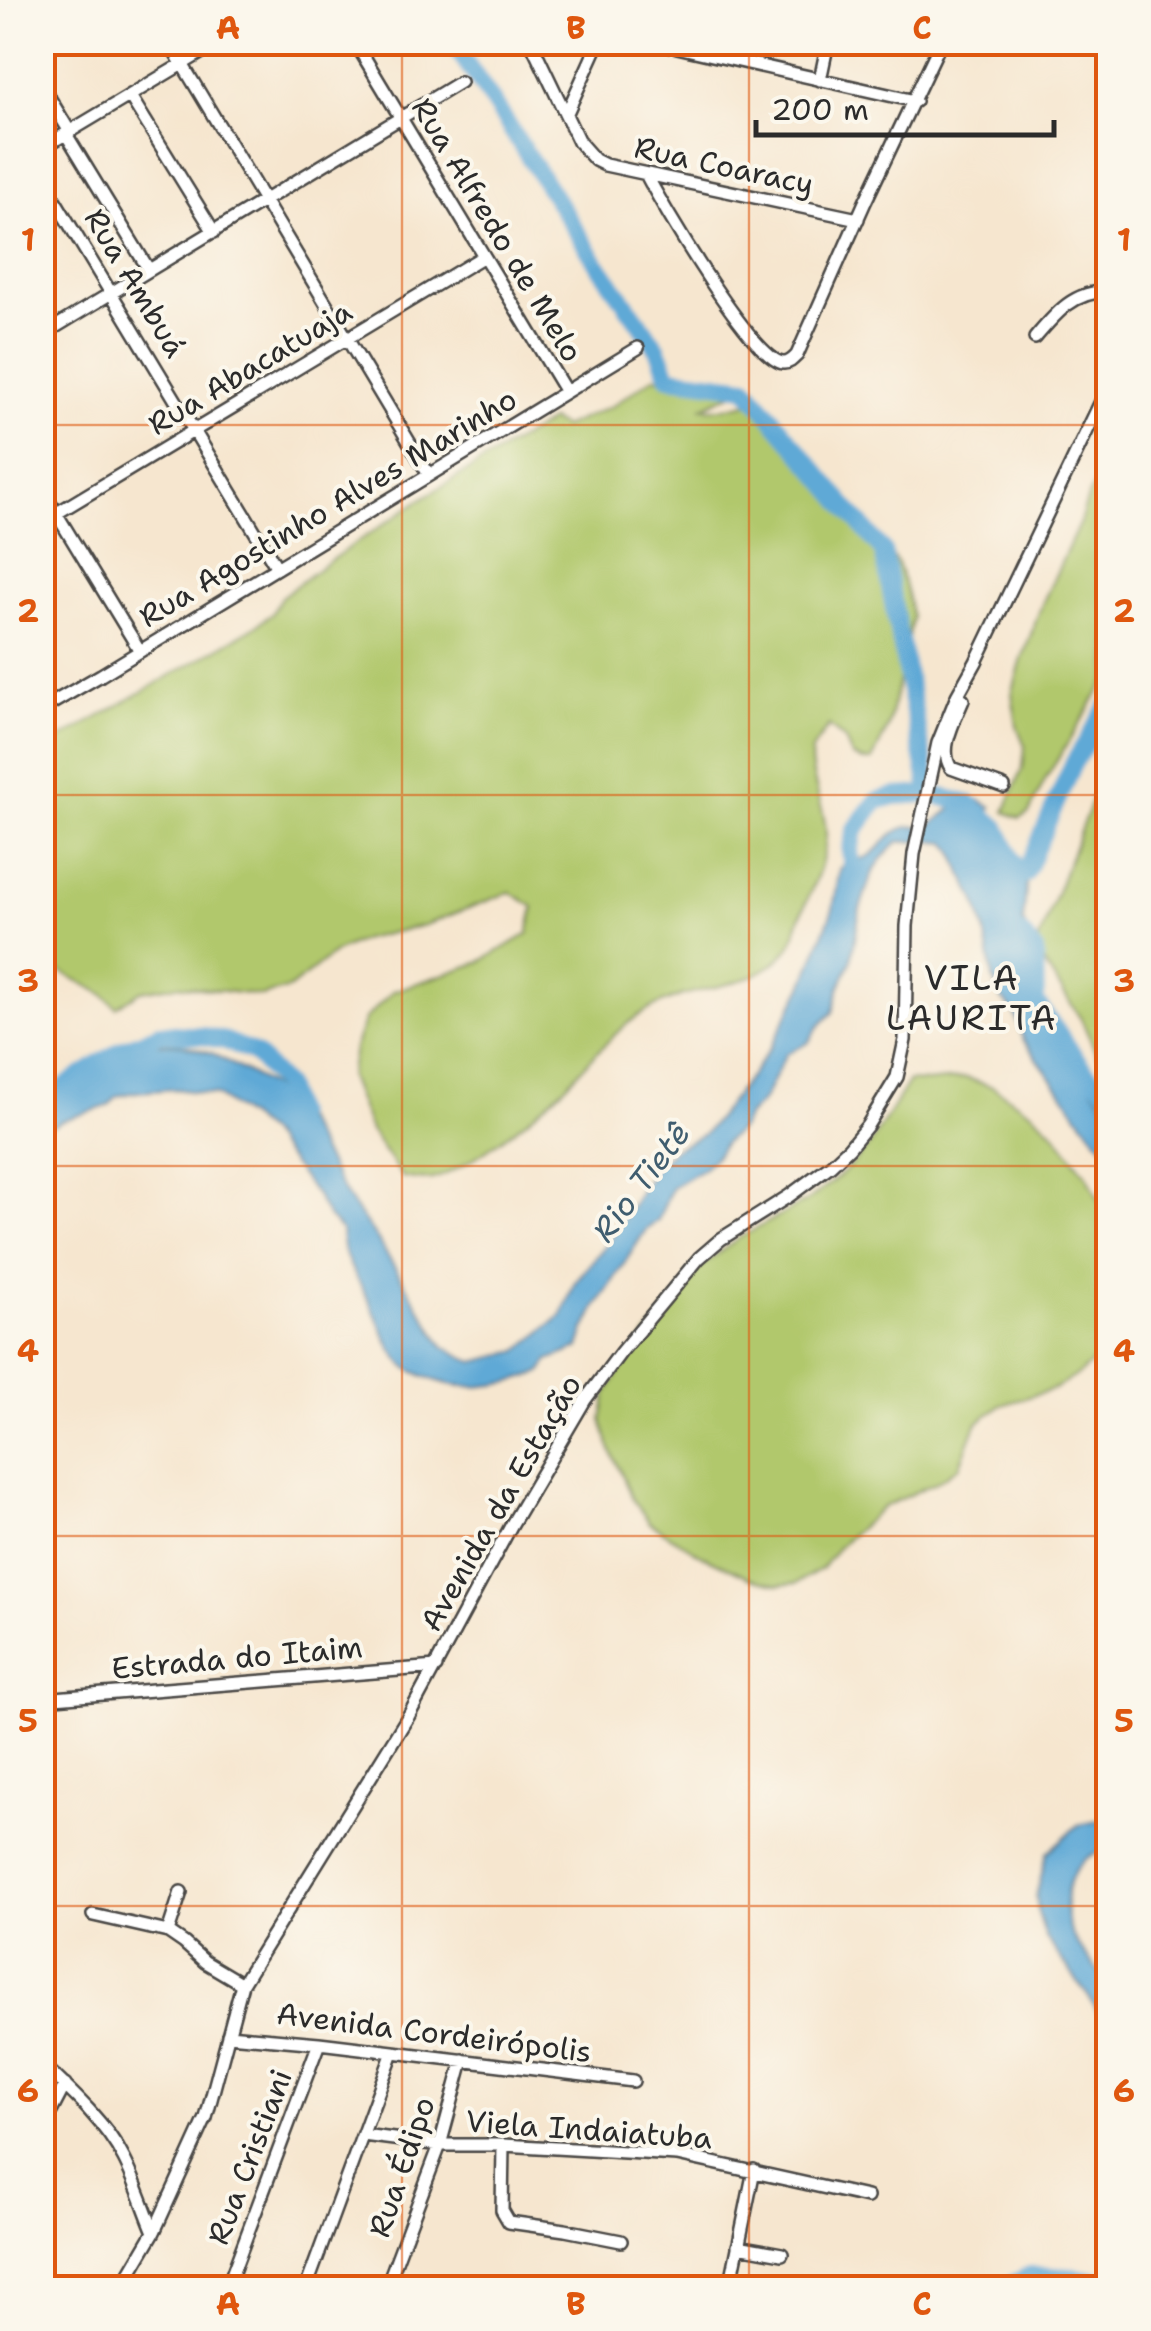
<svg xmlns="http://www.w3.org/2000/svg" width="1151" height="2331" viewBox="0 0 1151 2331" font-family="'Shantell Sans',sans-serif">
<rect width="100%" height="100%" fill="#fbf7ec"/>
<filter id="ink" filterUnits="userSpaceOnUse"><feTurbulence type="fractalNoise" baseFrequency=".01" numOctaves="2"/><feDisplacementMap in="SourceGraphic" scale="20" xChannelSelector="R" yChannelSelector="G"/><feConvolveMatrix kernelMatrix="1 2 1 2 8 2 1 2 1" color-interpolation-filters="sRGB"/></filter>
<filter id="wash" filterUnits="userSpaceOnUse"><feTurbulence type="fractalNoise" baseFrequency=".0048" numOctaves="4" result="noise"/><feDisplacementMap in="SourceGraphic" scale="40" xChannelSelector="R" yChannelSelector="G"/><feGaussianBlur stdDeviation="2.25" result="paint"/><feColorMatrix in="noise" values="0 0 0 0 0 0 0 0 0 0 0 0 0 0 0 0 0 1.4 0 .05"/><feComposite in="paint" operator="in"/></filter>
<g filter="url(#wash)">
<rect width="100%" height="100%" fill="#f6e6cf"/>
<path fill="#b1c86c" stroke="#6e7a4c" stroke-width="2.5" d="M654 377 746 387 701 408H724L765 399 778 424 815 467 850 516 881 539 897 563 906 589 912 618 907 645 888 727 872 761H863L852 756 845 740 829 726C824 733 815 743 812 751 807 771 826 811 826 833 827 863 809 893 799 920 796 929 795 940 789 948 765 982 717 985 680 996 662 1002 642 1012 627 1024 605 1042 588 1063 568 1083 543 1109 466 1171 432 1179 423 1181 411 1178 402 1177L370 1131 349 1077 354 1048 365 1019 393 991 478 963 528 934 534 907 510 892 425 925 364 939 335 952 290 988 262 996 177 985 141 991 116 1007 103 994 43 962V749L251 629 272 614 281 597 322 566 421 499 550 421 563 427 612 406Z
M1108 465V678L1046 778 1029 813 1020 818 1005 812 1023 767 1025 746 1017 726 1012 694 1022 659 1042 604 1080 522 1089 494Z
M1108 757V1069L1098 1057 1081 1019 1035 950Z
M966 1078 993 1087 1033 1113 1054 1132 1088 1177 1101 1204 1103 1232 1108 1264V1341L1100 1355 1079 1374 1054 1389 999 1406 976 1424 959 1467 935 1483 883 1507 839 1546 822 1568 797 1583 779 1585 751 1578 699 1554 650 1523 633 1500 610 1448 602 1420 607 1392 628 1359 701 1266 739 1238 810 1199 843 1173 869 1146 909 1081 927 1082Z"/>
<path fill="#5ea9d6" stroke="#446a80" stroke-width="2.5" d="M963 800H979L992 807 983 816C991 838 1004 849 1022 862L1027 880 1023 921 1035 950 1031 980 1042 1020 1108 1109V1151L1091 1132 1024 1041 1014 1012 1001 998 993 978 985 931 975 899 962 874 953 850 947 843 928 841 898 842 881 860 871 876 860 909 851 962 840 986 833 1012 818 1027 808 1043 786 1054 763 1100 748 1115 740 1129 724 1143 715 1157 702 1169 672 1187 658 1220 645 1231 596 1307 584 1332 579 1348 549 1360 542 1372C502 1387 462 1394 422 1375 417 1373 412 1371 408 1368 388 1353 381 1322 369 1301 357 1277 341 1257 341 1230L328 1217 315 1194 265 1130 216 1095 175 1089 136 1092 117 1096 108 1106 63 1120 43 1130V1100L112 1056 148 1043 179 1044 212 1053 291 1097 345 1194 377 1239 444 1347 474 1362 518 1351 562 1315 575 1282 611 1239 655 1167 673 1150 705 1133 753 1073 770 1048 804 984 833 909 840 869 850 859C880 862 881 835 904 828 912 825 920 827 928 827Z
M1108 1819V1849C1068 1856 1056 1905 1074 1938 1083 1954 1099 1969 1107 1984 1113 1996 1109 2018 1108 2032L1093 2003 1046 1938 1038 1913 1036 1896 1047 1853 1078 1825Z"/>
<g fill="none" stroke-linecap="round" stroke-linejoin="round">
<path stroke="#5ea9d6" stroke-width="18" d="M452 42 494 103 596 262 658 349 669 377 746 387 883 551 930 794
M1025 874 1073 764 1108 706
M854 878 850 851 855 830 877 801 895 796 930 794 970 804 997 827 1017 870
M1020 933 1035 950 1036 1002 1085 1071 1108 1091
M42 1101 121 1050 160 1033 203 1036 226 1041 254 1053 285 1086 294 1115
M1004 2288 1030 2275 1072 2277 1108 2282"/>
</g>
</g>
<g filter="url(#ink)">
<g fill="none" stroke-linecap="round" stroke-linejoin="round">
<defs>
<path id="minor" d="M169 42 429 475
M355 42 566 392
M531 42 579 142 595 160 605 165 858 219
M655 42 915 101
M820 80 828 42
M42 86 70 132
M130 96 214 232
M566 115 599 42
M42 127 52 142
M66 134 149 270
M42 148 219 42
M646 174C661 204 755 364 784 363 790 363 793 359 797 355L865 202 941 42
M42 179 277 568
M42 335 460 82
M1035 338C1057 312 1073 292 1108 291
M42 490 140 651
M42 522 484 256
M963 700C955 720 938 749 951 768L1004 787
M42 709 101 675 638 348
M42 1699 436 1667
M93 1915 168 1932 184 1943 205 1962 242 1984
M168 1932 181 1892
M228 2035 319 2043 633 2081
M42 2064C72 2092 106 2123 124 2159 136 2182 144 2208 154 2232L121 2288
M42 2129 65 2085
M363 2135 440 2145H503L677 2155 867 2197
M503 2145 502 2210 509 2222 565 2230 621 2241
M154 2232 206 2118 242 1984 409 1715 512 1524 585 1400 621 1352 699 1258 721 1239 789 1196 831 1165 849 1148 867 1126 897 1077 905 1040 907 926 914 854 938 743 957 696 976 662 1108 387
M738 2246 782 2254
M731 2282 754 2170
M227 2288 319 2043
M306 2288 393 2052
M386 2288 440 2145 463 2060"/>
</defs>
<use href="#minor" stroke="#494744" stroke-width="16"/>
<use href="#minor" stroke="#fff" stroke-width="11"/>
</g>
</g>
<path fill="none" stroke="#df570e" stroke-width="2.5" stroke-opacity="0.55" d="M402 42V2288M749 42V2288M42 425H1108M42 795H1108M42 1166H1108M42 1536H1108M42 1906H1108"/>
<g text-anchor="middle" stroke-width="8" stroke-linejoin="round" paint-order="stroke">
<g font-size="30" fill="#2b2b2b" stroke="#fbf7ec">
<text transform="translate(724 166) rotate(12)" y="10">Rua Coaracy</text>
<text transform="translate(497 230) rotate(59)" y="10">Rua Alfredo de Melo</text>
<text transform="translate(135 283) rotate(59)" y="10">Rua Ambuá</text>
<text transform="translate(250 368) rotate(-31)" y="10">Rua Abacatuaja</text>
<text transform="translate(328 508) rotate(-31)" y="10">Rua Agostinho Alves Marinho</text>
<text transform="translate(501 1503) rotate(-60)" y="10">Avenida da Estação</text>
<text transform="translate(237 1658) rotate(-5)" y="10">Estrada do Itaim</text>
<text transform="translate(434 2033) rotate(7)" y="10">Avenida Cordeirópolis</text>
<text transform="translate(589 2130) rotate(4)" y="10">Viela Indaiatuba</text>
<text transform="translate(250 2157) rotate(-69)" y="10">Rua Cristiani</text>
<text transform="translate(402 2167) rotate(-71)" y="10">Rua Édipo</text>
</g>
<g font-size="32" font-style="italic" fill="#3f5d6f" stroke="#fbf7ec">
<text transform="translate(641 1182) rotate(-53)" y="11">Rio Tietê</text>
</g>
<g font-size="35" letter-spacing="2.5" fill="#2b2b2b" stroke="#fbf7ec">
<text x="972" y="990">VILA<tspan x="972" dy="40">LAURITA</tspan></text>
</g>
</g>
<rect width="1151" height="2331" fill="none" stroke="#fbf7ec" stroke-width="110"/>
<path d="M756 120v15h298v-15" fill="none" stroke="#2b2b2b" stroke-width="5"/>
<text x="771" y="120" font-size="30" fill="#2b2b2b" stroke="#fbf7ec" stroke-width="8" paint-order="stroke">200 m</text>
<rect x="55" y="55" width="1041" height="2221" fill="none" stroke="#df570e" stroke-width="4"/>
<g font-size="32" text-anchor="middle" font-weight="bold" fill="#df570e">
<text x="228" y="39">A</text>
<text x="576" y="39">B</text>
<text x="922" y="39">C</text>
<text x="28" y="251">1</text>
<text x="1124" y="251">1</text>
<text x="28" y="622">2</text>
<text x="1124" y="622">2</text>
<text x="28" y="992">3</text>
<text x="1124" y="992">3</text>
<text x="28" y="1362">4</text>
<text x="1124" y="1362">4</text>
<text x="28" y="1732">5</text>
<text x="1124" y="1732">5</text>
<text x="28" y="2102">6</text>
<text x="1124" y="2102">6</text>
<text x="228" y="2315">A</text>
<text x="576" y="2315">B</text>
<text x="922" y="2315">C</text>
</g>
</svg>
